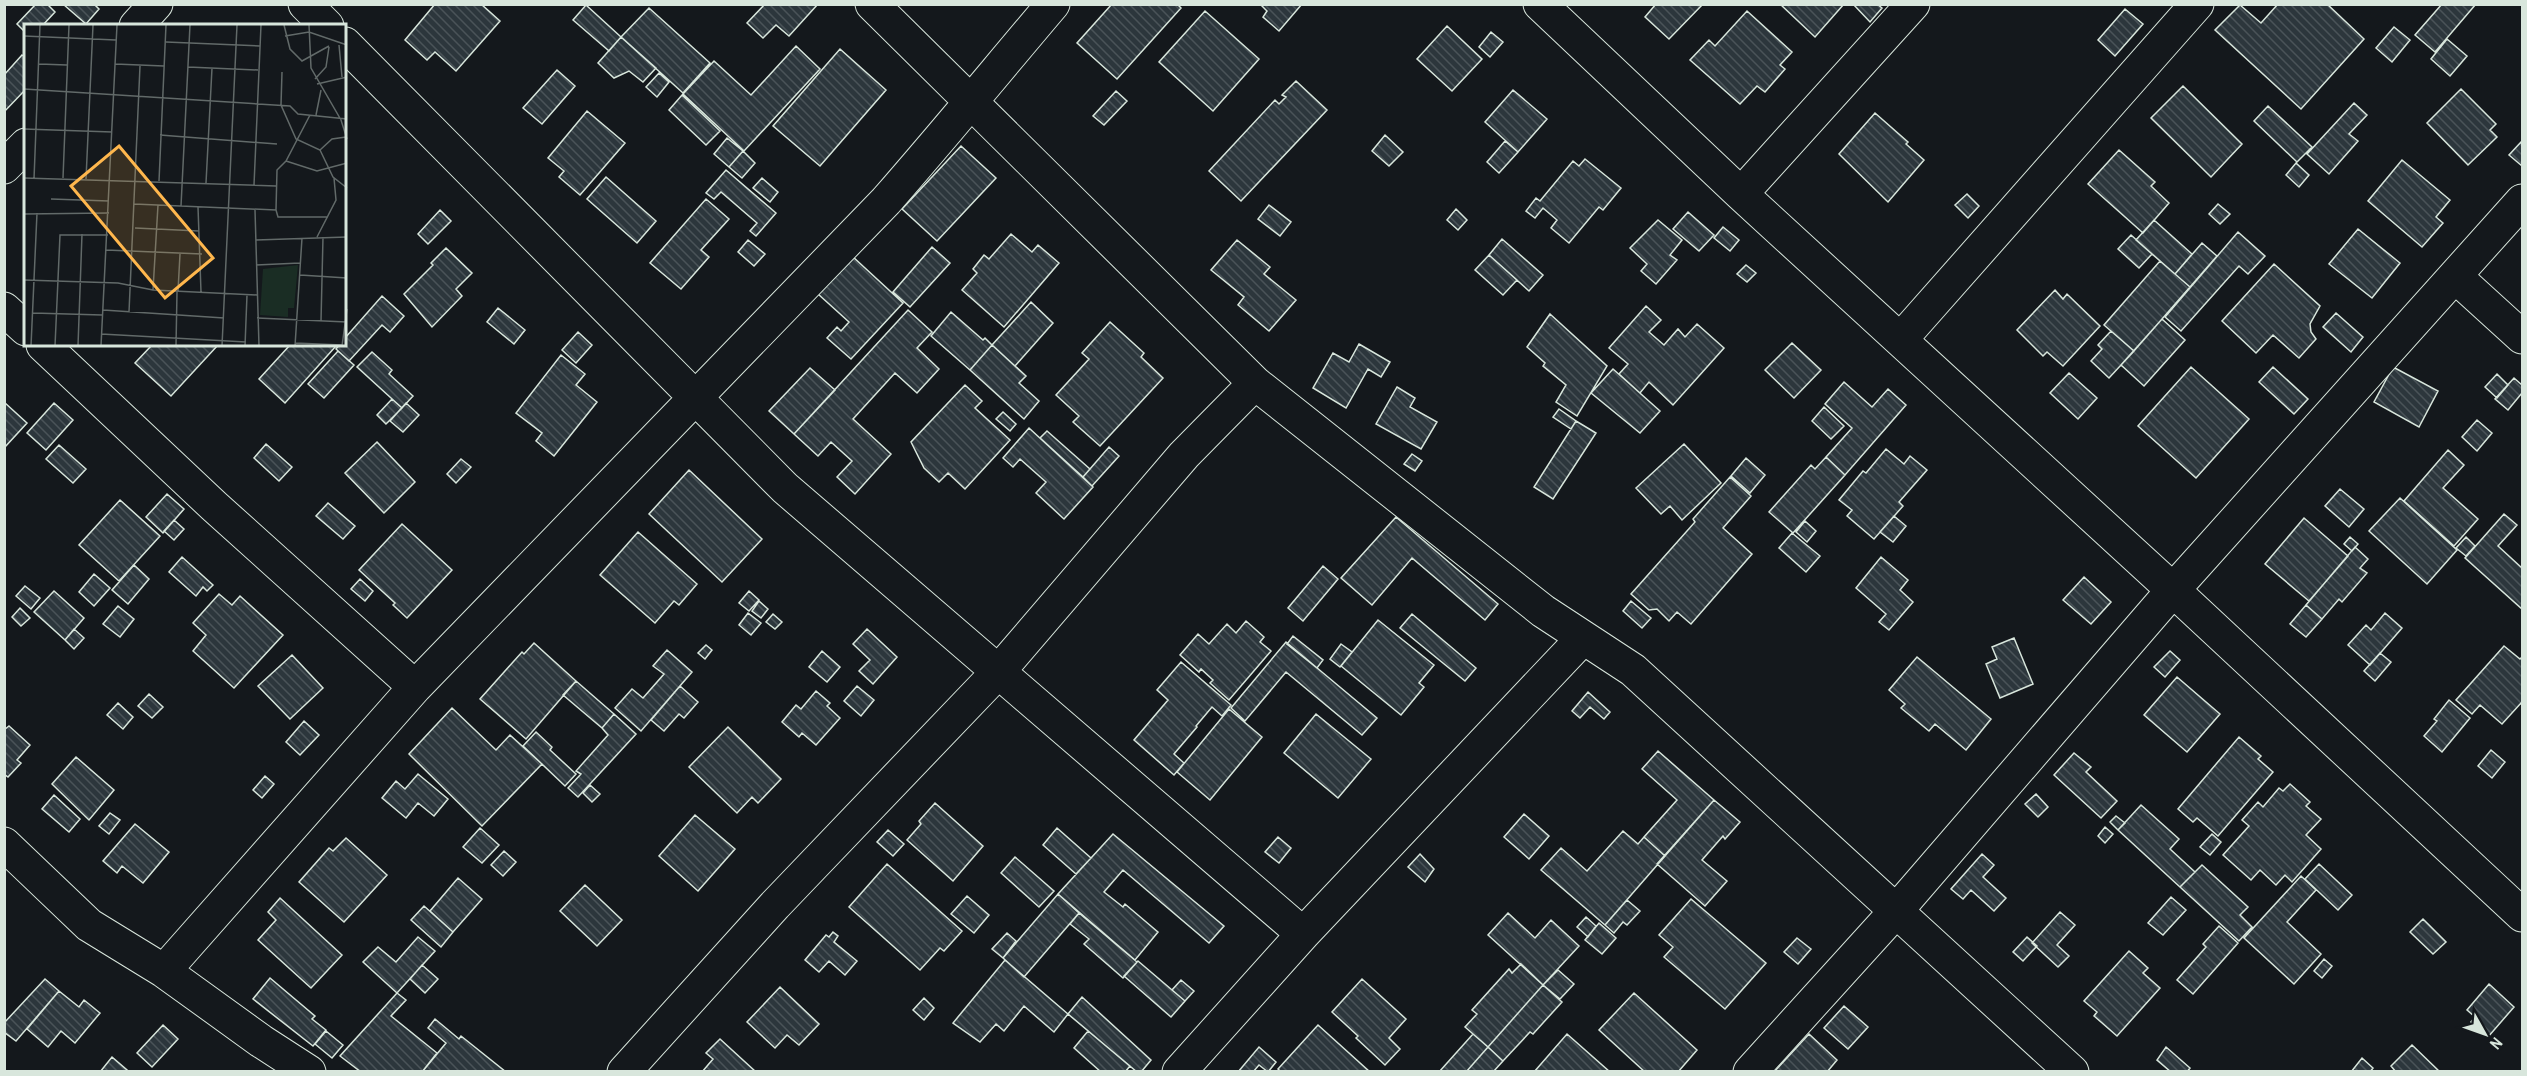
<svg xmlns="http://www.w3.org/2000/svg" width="2527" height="1076" viewBox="0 0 2527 1076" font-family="'Archivo Narrow',sans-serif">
<defs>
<pattern id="building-back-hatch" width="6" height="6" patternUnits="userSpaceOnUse" patternTransform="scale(1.5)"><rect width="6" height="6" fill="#2c363c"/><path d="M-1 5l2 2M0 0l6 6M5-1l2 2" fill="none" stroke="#4a5358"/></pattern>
</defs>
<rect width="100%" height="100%" fill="#14181c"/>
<path fill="url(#building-back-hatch)" stroke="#d8e6dc" stroke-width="1.5" d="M36 4H47L55 12 42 26H26V33L17 24Z
M63 4H94L99 9 86 24Z
M435 4H481L500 21 456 71 435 52 427 60 405 40Z
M765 4H818L789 36 776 25 763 38 747 23Z
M1112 4H1177L1181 8 1117 79 1077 43Z
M1260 4H1302L1279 31 1263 17 1267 11Z
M1656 4H1703L1669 39 1645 17Z
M1780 4H1844L1815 37Z
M1853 4H1877L1882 8 1870 22Z
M2278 4H2327L2364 39 2301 109 2215 30 2240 5 2261 23Z
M2442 4H2476L2435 52 2415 35Z
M586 5 621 37 609 51 573 20Z
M649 8 710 63 683 93 621 37Z
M2125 9 2143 24 2115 56 2098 40Z
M1205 11 1259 59 1213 111 1159 62Z
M1747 11 1792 52 1780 65 1785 69 1765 92 1757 86 1740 104 1690 60 1709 40 1715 46Z
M1447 26 1482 59 1452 91 1417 59Z
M2394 27 2410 40 2392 62 2376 48Z
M1491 32 1503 42 1490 57 1479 47Z
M621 37 656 68 643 82 629 71 614 78 598 63Z
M2447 39 2467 56 2450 76 2431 59Z
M796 46 820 69 744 151 683 94 714 61 751 95Z
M840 49 886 90 820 166 773 126Z
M22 55 26 58V89L4 112V75Z
M557 70 575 86 542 124 523 108Z
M659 73 669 82 657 97 646 87Z
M1296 81 1327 110 1241 201 1209 171 1275 100 1279 104 1286 97 1282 95Z
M2183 86 2242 144 2211 177 2151 118Z
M2461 89 2496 124 2490 130 2497 137 2468 165 2427 123Z
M1513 90 1547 119 1518 152 1485 122Z
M1116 91 1127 101 1104 125 1093 116Z
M682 95 720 131 706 145 669 110Z
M2354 103 2367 115 2349 134 2358 141 2329 174 2307 154Z
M2268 106 2312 147 2297 162 2254 121Z
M587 111 625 143 580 195 559 177 564 171 548 158Z
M1875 113 1908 142 1906 144 1924 160 1888 202 1839 154Z
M1385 135 1403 152 1389 166 1372 151Z
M727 138 743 151 729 167 714 154Z
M1505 141 1518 152 1499 173 1487 162Z
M2521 142 2522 144V166L2509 155Z
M961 146 996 178 937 241 902 209Z
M2119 150 2155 182 2151 186 2169 203 2143 233 2088 184Z
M743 151 755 163 742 178 729 167Z
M1585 159 1621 188 1603 210 1599 207 1569 243 1551 228 1557 220 1543 208 1535 218 1526 211 1536 198 1540 201 1573 161 1579 166Z
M2402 160 2450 200 2436 217 2443 223 2422 247 2368 201Z
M2296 163 2309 175 2299 187 2286 175Z
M726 170 776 213 756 236 750 231 757 223 721 192 714 199 706 193Z
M606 177 656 221 637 243 587 199Z
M762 178 778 192 770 202 753 188Z
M1967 194 1979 206 1968 218 1955 205Z
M706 199 729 219 701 250 709 257 681 289 650 263Z
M2218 204 2230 214 2220 224 2209 214Z
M1269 205 1291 222 1280 236 1258 219Z
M1456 209 1467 220 1458 230 1447 220Z
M440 210 451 221 428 244 418 234Z
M1688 212 1714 235 1699 251 1673 229Z
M1658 220 1682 240 1670 255 1677 260 1656 284 1641 271 1647 264 1630 248Z
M2154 220 2192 254 2175 274 2136 240Z
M1723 227 1739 240 1730 251 1714 238Z
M2358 229 2400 263 2372 298 2329 264Z
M2238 232 2265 256 2248 274 2239 266 2181 331 2165 317Z
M1011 234 1032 252 1038 245 1059 263 1004 327 962 290 977 273 973 269 984 255 989 259Z
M2131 235 2152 254 2139 268 2118 249Z
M1502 239 1543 275 1529 291 1489 255Z
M748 240 765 254 754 266 738 252Z
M1237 240 1270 267 1264 274 1296 300 1269 331 1238 305 1244 297 1211 270Z
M2202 243 2217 256 2190 287 2175 274Z
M932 247 950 263 910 307 893 292Z
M446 248 472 273 456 289 462 296 432 327 404 294 433 265 431 263Z
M1489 255 1517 280 1503 295 1475 270Z
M852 256 903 303 851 359 827 338 837 327 841 331 849 322 818 294Z
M2160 261 2190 287 2134 351 2104 325Z
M2274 264 2320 306 2310 324 2311 332 2316 339 2299 358 2273 335 2256 353 2222 321Z
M1746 265 1756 273 1747 282 1737 274Z
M2055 290 2063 299 2067 294 2100 326 2063 366 2047 352 2043 356 2017 330Z
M382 296 404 316 390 332 382 325 349 361 336 349 339 345H345V338Z
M1031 302 1053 323 1015 366 992 345Z
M1646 306 1661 320 1649 332 1664 345 1678 329 1685 337 1697 324 1724 348 1673 405 1649 382 1640 393 1619 374 1628 364 1609 348Z
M498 308 525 330 514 344 487 322Z
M908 310 932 332 917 348 939 369 917 393 895 373 853 419 891 454 855 494 837 477 852 461 831 442 818 456 794 434Z
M951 312 983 340 985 338 992 345 970 370 931 336Z
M2336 313 2363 337 2351 352 2323 327Z
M1550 314 1607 366 1577 416 1556 402 1566 385 1543 366 1545 363 1527 347Z
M2162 319 2185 340 2144 386 2121 365Z
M1110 322 1144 353 1141 357 1163 378 1100 446 1073 422 1079 416 1056 395 1089 359 1082 353Z
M2111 331 2134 351 2109 378 2091 361 2102 349 2098 345Z
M578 332 592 345 576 363 562 350Z
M1792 343 1821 370 1794 398 1765 370Z
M1359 344 1390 362 1381 377 1368 369 1346 408 1313 388 1333 353 1349 362Z
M152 345H218L171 396 135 363Z
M290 345 336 346 285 403 259 379Z
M992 345 1026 376 1019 383 1039 401 1024 419 970 370Z
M338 351 354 365 324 398 308 384Z
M372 352 392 370 389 374 413 396 402 408 357 367Z
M561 355 585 374 576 385 597 402 554 456 536 441 542 433 516 413Z
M2191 367 2249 419 2196 478 2138 426Z
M2273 367 2308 399 2294 414 2259 382Z
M2393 367 2438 391 2419 427 2374 402Z
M810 368 835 390 794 434 769 411Z
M1613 369 1660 411 1640 433 1591 393Z
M2069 373 2097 398 2078 419 2050 393Z
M2497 374 2508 385 2497 398 2485 387Z
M2514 378 2522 385V393L2508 410 2495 399Z
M1844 382 1872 407 1888 389 1906 405 1845 475 1826 457 1852 428 1825 404Z
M965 385 982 401 975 408 1010 440 965 489 948 473 939 482 924 468 911 442Z
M1397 387 1415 398 1410 407 1437 422 1421 449 1376 424Z
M392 399 402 408 386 424 377 415Z
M4 402 27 423 4 448Z
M54 403 73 420 46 450 27 433Z
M406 403 419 415 403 432 390 421Z
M1824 407 1844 426 1831 439 1812 421Z
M1559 409 1576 421 1571 429 1553 417Z
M1003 412 1016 424 1010 431 996 419Z
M2477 420 2492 433 2477 451 2462 437Z
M1576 421 1596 433 1553 499 1534 487Z
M1029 428 1093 487 1064 519 1036 493 1046 482 1020 459 1013 467 1003 458Z
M1047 431 1090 469 1083 477 1040 438Z
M377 442 415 482 384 513 345 473Z
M266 444 292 467 279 481 254 458Z
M1684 444 1721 483 1682 520 1670 506 1661 514 1636 488Z
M59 445 86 469 73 483 46 459Z
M1109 447 1119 456 1092 486 1083 477Z
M1886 449 1904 464 1910 456 1927 470 1899 502 1903 506 1874 539 1847 516 1852 510 1839 500 1863 471 1866 473Z
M2448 450 2464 465 2443 488 2478 519 2454 546 2404 501Z
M1412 454 1422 461 1415 471 1404 464Z
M1826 457 1845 475 1793 533 1769 512 1811 465 1815 469Z
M1746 458 1765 475 1750 493 1731 476Z
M461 459 471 467 456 483 447 474Z
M689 470 762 539 722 582 649 514Z
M1730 477 1751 496 1723 528 1752 554 1691 624 1677 612 1669 621 1657 609 1649 610 1631 594 1695 522 1693 519Z
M2340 489 2364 509 2349 527 2325 506Z
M167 494 184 509 163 533 146 517Z
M2400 498 2457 550 2427 584 2369 531Z
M120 500 160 536 119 581 79 545Z
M328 503 355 526 343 539 316 516Z
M2504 514 2517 525 2498 546 2522 568V609L2465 558Z
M1894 516 1906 526 1893 542 1880 532Z
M1396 517 1498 604 1485 620 1412 558 1372 605 1341 578Z
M2304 518 2348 556 2309 601 2265 564Z
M174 520 184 529 174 540 164 531Z
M1805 521 1816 531 1807 542 1796 532Z
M402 524 452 570 407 618 393 605 395 603 359 570Z
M638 532 697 584 679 605 674 601 655 623 600 575Z
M1792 533 1820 556 1806 572 1779 548Z
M2350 537 2358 544 2352 551 2344 544Z
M2466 537 2475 546 2466 556 2456 548Z
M2355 547 2368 559 2360 568 2367 573 2342 602 2339 599 2322 619 2306 605Z
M182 557 213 585 207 591 203 587 196 596 169 572Z
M1881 557 1908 580 1900 590 1913 602 1889 630 1879 622 1886 614 1856 588Z
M134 565 149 579 128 604 112 590Z
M1323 566 1338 579 1303 621 1288 608Z
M94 574 110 588 94 606 79 592Z
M2084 577 2111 602 2091 624 2063 600Z
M360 579 373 591 365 601 351 589Z
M25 586 40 598 31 609 16 596Z
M54 591 84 618 65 640 34 612Z
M749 591 759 600 749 611 739 603Z
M219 594 232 605 240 596 283 635 234 688 193 651 206 635 193 623Z
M759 601 768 609 761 618 752 611Z
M1631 601 1651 618 1642 628 1623 611Z
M2306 605 2322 619 2306 637 2290 624Z
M118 606 134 619 120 637 103 624Z
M20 608 30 618 21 626 12 617Z
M748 613 761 623 751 635 739 625Z
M2385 613 2402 628 2370 665 2348 645 2366 625 2371 630Z
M773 614 782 622 775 629 766 622Z
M1412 614 1476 668 1465 681 1400 628Z
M1378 620 1434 665 1419 683 1424 687 1401 715 1341 666Z
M1246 621 1264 637 1260 642 1271 651 1229 700 1210 683 1213 680 1201 669 1199 672 1180 655 1198 634 1209 644 1227 624 1236 633Z
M74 629 84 638 74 649 65 640Z
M867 629 897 657 873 684 859 671 870 660 853 644Z
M1293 636 1323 660 1317 668 1287 644Z
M2014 638 2033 684 2000 698 1986 664 1997 659 1992 647Z
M1286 642 1377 718 1362 735 1286 672 1245 721 1231 708Z
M534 643 576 681 526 739 480 699 522 652 524 654Z
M1341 644 1352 652 1340 667 1330 659Z
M706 645 712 650 705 659 698 653Z
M2504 646 2520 659 2522 657V705L2521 703 2502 724 2480 705 2472 714 2456 700Z
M667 650 692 672 641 731 615 708 632 689 643 698 664 674 653 666Z
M822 651 840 667 827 682 809 667Z
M2170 651 2180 660 2165 677 2154 667Z
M2380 653 2391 662 2375 681 2364 671Z
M292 655 323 688 290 719 258 686Z
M1917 657 1991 719 1966 750 1935 724 1929 731 1901 708 1905 704 1889 690Z
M1181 662 1231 705 1222 716 1212 707 1196 726 1197 727 1174 754 1184 763 1174 775 1134 740 1168 700 1157 690Z
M2177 677 2220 714 2187 752 2144 715Z
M576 681 614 714 602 728 563 695Z
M680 686 698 702 684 718 679 714 664 731 651 720Z
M857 686 874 700 861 716 844 701Z
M816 691 830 703 827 706 840 718 816 745 802 733 799 737 782 722 796 705 801 709Z
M1588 692 1610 712 1604 719 1590 707 1580 718 1572 711Z
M149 694 163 707 152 718 138 706Z
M2449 700 2470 718 2442 752 2424 736 2437 721 2434 719Z
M118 703 133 717 123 729 107 715Z
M452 708 496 750 510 735 542 764 482 826 409 754Z
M1229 709 1262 737 1210 800 1177 772Z
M614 714 636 734 578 797 568 788 581 774 576 771 608 735 602 728Z
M1316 714 1371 759 1338 798 1284 753Z
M304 721 319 735 300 755 286 742Z
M9 726 30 745 17 760 21 763 8 777 4 774V730Z
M728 727 781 779 758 803 752 797 737 813 689 767Z
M536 732 552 747 550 750 576 774 565 786 523 746Z
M2239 737 2261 756 2258 759 2273 772 2218 836 2197 818 2193 822 2178 809Z
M2491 750 2505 762 2492 778 2478 766Z
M1658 751 1714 800 1665 856 1644 837 1677 800 1642 769Z
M2074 753 2091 767 2086 772 2117 801 2101 818 2054 775Z
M76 757 114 790 89 820 52 784Z
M418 774 448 799 434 816 418 803 406 818 382 798 396 781 405 789Z
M265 776 274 784 262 798 253 790Z
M2290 784 2310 802 2306 806 2321 819 2306 835 2321 849 2292 882 2285 875 2276 885 2260 870 2251 880 2223 855 2249 826 2242 820 2258 802 2263 807 2279 788 2283 791Z
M590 785 600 794 592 802 583 793Z
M2036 794 2048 807 2038 817 2025 804Z
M54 795 80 819 69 832 42 809Z
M1714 800 1740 822 1725 839 1723 836 1702 860 1727 881 1705 906 1657 864Z
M935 803 983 846 953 881 907 840 921 824 919 821Z
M2141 805 2179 839 2170 849 2195 872 2180 887 2118 830Z
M110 813 120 820 109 834 99 826Z
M1524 814 1549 836 1529 859 1504 837Z
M695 815 735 849 698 891 659 856Z
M2116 816 2125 823 2118 830 2110 822Z
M135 824 169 852 143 883 122 866 117 873 103 861Z
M2105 827 2113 834 2105 843 2098 836Z
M480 828 499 845 482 863 463 847Z
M1057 828 1091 858 1076 874 1043 845Z
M888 830 904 844 893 856 877 842Z
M1623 831 1638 844 1644 837 1665 856 1605 925 1541 870 1561 848 1587 871Z
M1113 834 1224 926 1209 943 1123 870 1104 892 1123 907 1125 904 1158 932 1135 960 1058 894Z
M2212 834 2221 842 2210 855 2200 847Z
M1278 837 1291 848 1279 863 1265 852Z
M346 838 387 875 344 922 299 882 329 848 333 851Z
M504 851 516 862 503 876 491 865Z
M1420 854 1434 869 1425 882 1408 867Z
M1982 854 1994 865 1983 877 2006 898 1994 911 1971 890 1963 899 1951 889Z
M1015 857 1054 891 1039 907 1001 873Z
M887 864 962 931 944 951 940 948 920 970 849 907Z
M2319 864 2352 895 2338 910 2305 879Z
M2202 865 2248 907 2240 915 2252 927 2239 941 2180 887Z
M2301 876 2316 890 2287 922 2321 954 2294 984 2244 938Z
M458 878 482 899 453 932 430 911Z
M585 885 622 920 597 946 560 911Z
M1058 894 1079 913 1024 977 1003 958Z
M967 896 989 915 974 933 951 914Z
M2171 897 2186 910 2163 935 2148 923Z
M280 898 342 955 311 988 258 940 276 920 268 912Z
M1691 899 1766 963 1725 1009 1664 957 1673 947 1659 935Z
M1627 900 1640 911 1627 925 1623 922 1614 933 1605 925Z
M424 906 453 932 441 947 411 920Z
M2060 912 2075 925 2057 945 2069 956 2058 967 2032 943Z
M1079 913 1137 962 1123 978 1084 944 1089 939 1070 924Z
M1508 913 1535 938 1551 920 1579 946 1543 985 1488 935Z
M1586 917 1596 926 1588 937 1577 927Z
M2423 919 2446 942 2433 954 2410 932Z
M1599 923 1616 938 1602 954 1585 940Z
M2219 926 2238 943 2193 994 2177 980 2206 947 2203 944Z
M833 932 838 936 834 942 857 961 845 975 829 961 819 972 805 960 826 935 829 937Z
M1007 933 1016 941 1003 958 992 949Z
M418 937 435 951 397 993 363 962 378 947 396 962Z
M2027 937 2037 946 2023 961 2013 952Z
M1797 938 1811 949 1798 964 1784 952Z
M2129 951 2148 968 2143 973 2160 988 2117 1036 2094 1016 2097 1012 2084 1001Z
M2324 959 2332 966 2322 978 2314 971Z
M1005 960 1068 1014 1054 1032 1024 1006 1004 1031 996 1024 980 1042 953 1023Z
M1138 961 1185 1001 1171 1017 1124 976Z
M1521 964 1543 985 1488 1047 1465 1027 1477 1014 1472 1010 1509 969 1512 973Z
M422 965 438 979 425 993 410 979Z
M1558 970 1574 984 1560 999 1543 985Z
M270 978 315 1016 312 1019 326 1030 313 1046 253 999Z
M45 979 59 991 16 1041 4 1032V1023Z
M1362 979 1406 1019 1389 1038 1400 1049 1385 1065 1356 1038 1358 1036 1332 1012Z
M1181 980 1194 991 1185 1001 1172 990Z
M2489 984 2514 1007 2488 1037 2471 1022 2475 1017 2467 1010Z
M1543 985 1562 1002 1533 1034 1530 1032 1503 1061 1488 1047Z
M780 987 819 1024 799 1045 787 1035 775 1048 747 1022Z
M59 991 79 1007 84 1000 100 1013 75 1043 61 1031 48 1047 27 1029Z
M397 993 406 1000 391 1016 437 1053 422 1072H361L340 1056Z
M1634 993 1697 1050 1678 1072H1645L1599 1030Z
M1082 997 1151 1060 1141 1072H1137L1068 1014Z
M924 998 934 1008 924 1020 913 1010Z
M1844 1006 1868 1027 1848 1049 1824 1028Z
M435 1019 459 1039 461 1036 506 1072H422L446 1043 428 1028Z
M163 1025 178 1039 152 1067 137 1053Z
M1318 1025 1370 1072H1281L1278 1069Z
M326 1031 343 1045 332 1058 315 1044Z
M1088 1031 1130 1066 1125 1072H1101L1074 1048Z
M1473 1034 1488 1047 1466 1072H1439Z
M1567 1034 1610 1072H1534Z
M1809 1034 1837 1060 1827 1072H1774Z
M720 1039 756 1072H702L713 1059 706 1053Z
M2412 1045 2440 1072H2396L2391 1066Z
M1259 1047 1276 1062 1268 1072 1259 1065 1253 1072H1238Z
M1488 1047 1503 1061 1493 1072H1466Z
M2166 1047 2190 1068 2187 1072H2171L2157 1060Z
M112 1057 127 1070 126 1072H100Z
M2362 1058 2373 1068 2370 1072H2351Z"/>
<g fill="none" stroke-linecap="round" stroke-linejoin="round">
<defs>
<path id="minor" d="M305 4 327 26
M872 4 1255 383 1543 611 1633 670 2072 1072
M1540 4 1741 194 2173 590 2522 915
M136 26 156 4
M345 44 785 488 1303 934
M4 167 26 145
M1741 194 1913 4
M2456 277 2522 337
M4 309 26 329
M1901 339 2197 4
M43 345 214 506 415 687
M4 844 89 925 164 971 261 1041 309 1072
M164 971 415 687 886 201C943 136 997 70 1053 4
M624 1072 775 905 999 671 1184 455 1255 383
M1179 1072 1303 934 1583 638
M1750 1072 1896 911 2173 590 2522 201"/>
</defs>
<use href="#minor" stroke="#d8e6dc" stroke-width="35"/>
<use href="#minor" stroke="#14181c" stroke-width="33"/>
</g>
<g transform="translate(24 24)">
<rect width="322" height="322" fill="#14181c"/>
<path d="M274 241 270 284H264V293L236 291 239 245Z" fill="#1a2d24"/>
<path fill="none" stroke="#626a69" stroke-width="1.5" d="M260 1 266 25 278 37 305 22M285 1 287 44 317 96 323 115M0 12 92 16M261 12 285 8 323 21M142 18 236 22M315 21 318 53M15 40 43 41M91 40 140 42M164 43 234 46M258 48 257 81 272 115 296 126 309 153 323 164M291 55 302 43 305 23M293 60 323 53M0 65 266 82 274 90 323 95M292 91 297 66M0 105 88 108M136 111 253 120M296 126 308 115 322 113M262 137 293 147 323 139M0 154 252 162M39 154 45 1M10 155 16 1M62 155 69 1M135 157 142 1M182 159 188 44M230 161 237 1M27 175 85 177M110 180 252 186 253 146 262 137 286 91M157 182 166 1M174 183 177 268M231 186 235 322M252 186 254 193H304M0 190 85 189M111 204 175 207M293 213 312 176 310 154M232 216 323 213M82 226 178 230M232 241 276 239M276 251 323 254M0 256 94 259 129 266 233 271M129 266 134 181M154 267 156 230M79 286 200 294M105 288 116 42M9 289 78 291M233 294 323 298M297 297 299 213M77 310 222 318M271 319 318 321M7 322 13 189M31 322 36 211H84M54 322 58 210M77 322 93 1M152 322 153 268M198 322 213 1M221 322 223 271M271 322 278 214M318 322 323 285"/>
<path fill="#ffb74d" fill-opacity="0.15" stroke="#ffb74d" stroke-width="3" d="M95 122 189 234 141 274 47 162Z"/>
<rect width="322" height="322" fill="none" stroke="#d8e6dc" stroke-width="3"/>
</g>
<rect width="2527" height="1076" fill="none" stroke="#d8e6dc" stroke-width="12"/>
<g transform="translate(2485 1034) rotate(130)" stroke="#14181c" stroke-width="4.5" paint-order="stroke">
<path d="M0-4.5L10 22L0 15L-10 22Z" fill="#d8e6dc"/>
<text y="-9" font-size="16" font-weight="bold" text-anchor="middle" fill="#d8e6dc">N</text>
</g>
</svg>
